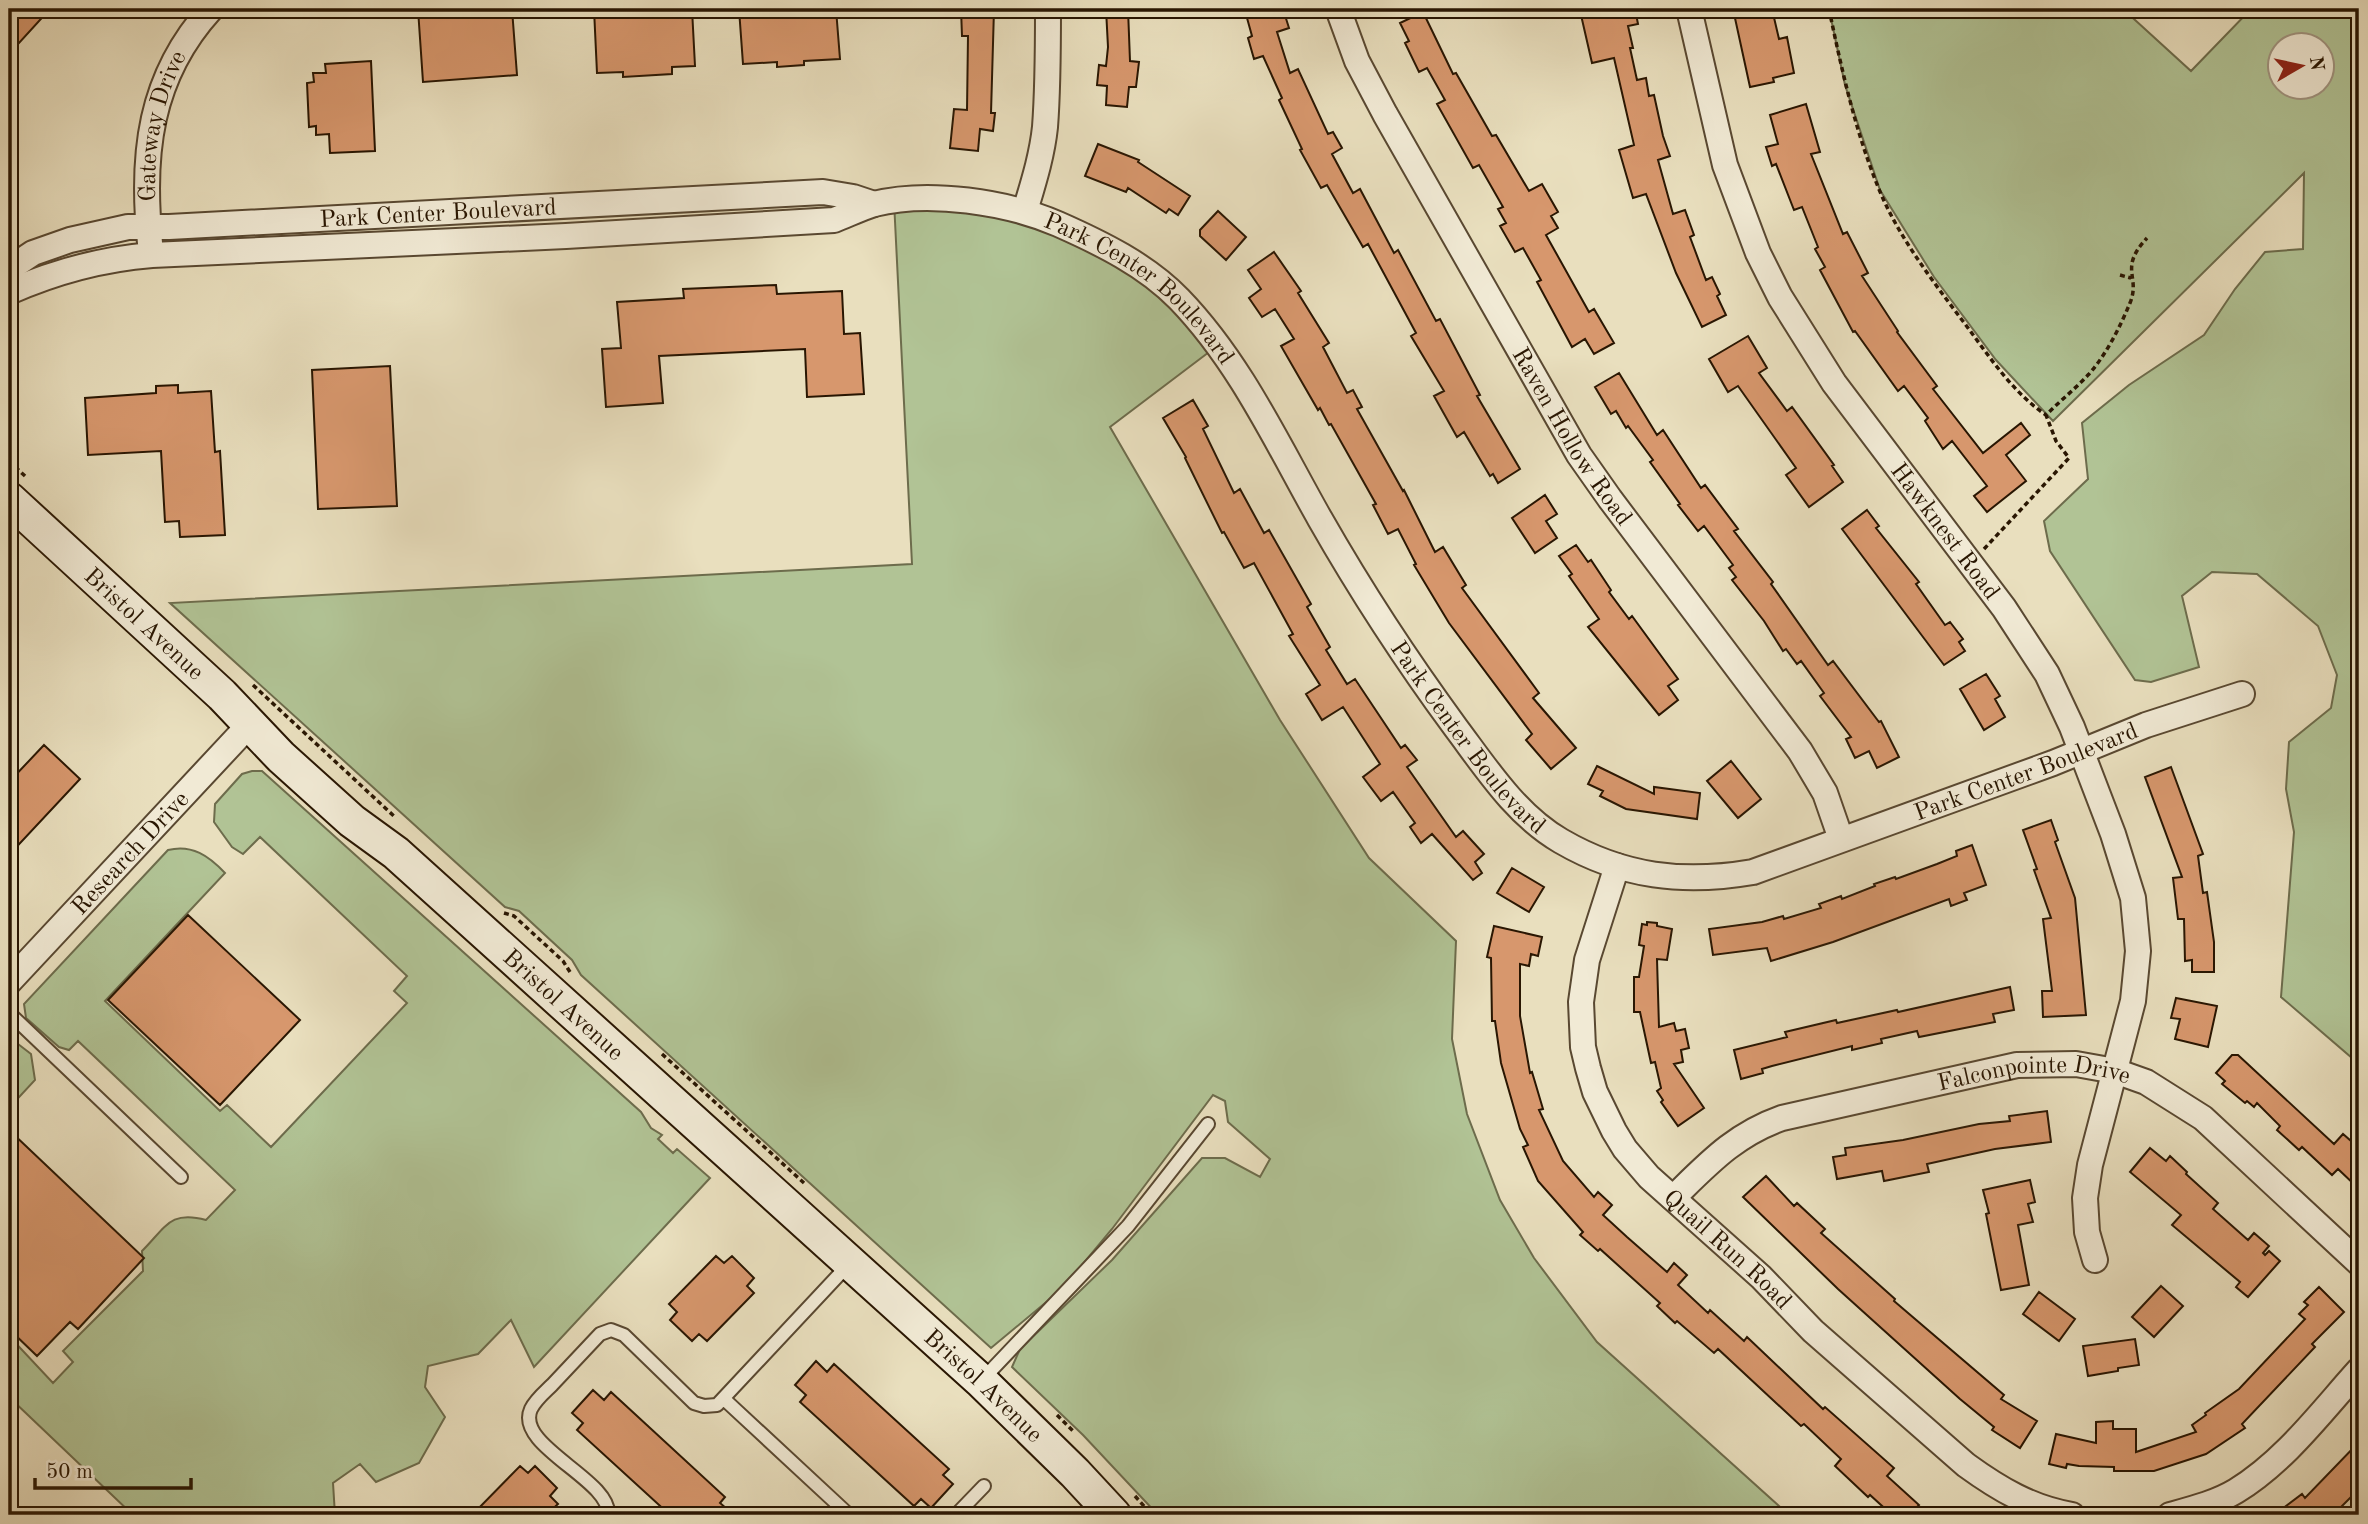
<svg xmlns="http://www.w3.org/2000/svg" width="2368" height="1524" viewBox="0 0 2368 1524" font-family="'Old Standard TT',serif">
<rect width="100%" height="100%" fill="#e9dfbe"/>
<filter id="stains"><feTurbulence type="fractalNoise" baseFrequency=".00286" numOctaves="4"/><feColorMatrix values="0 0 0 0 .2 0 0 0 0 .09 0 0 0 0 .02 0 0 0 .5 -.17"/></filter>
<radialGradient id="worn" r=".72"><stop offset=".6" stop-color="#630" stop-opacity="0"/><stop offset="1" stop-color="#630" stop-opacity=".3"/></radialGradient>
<path fill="#b1c395" stroke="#6d6c4c" stroke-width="2" fill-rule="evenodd" d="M1829 9H2123L2191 71 2251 9H2359V1064L2281 997 2294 832 2286 789 2289 742 2331 708 2337 675 2318 626 2257 574 2212 572 2182 596 2199 667 2151 682 2135 680 2050 551 2044 521 2088 479 2082 423 2129 385 2204 335 2235 289 2265 252 2303 249 2304 173 2053 421 1996 360 1934 277 1880 190 1845 85ZM2280 46H2322V88H2280Z
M919 199 1091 240 1217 346 1110 427 1280 720 1369 858 1456 941 1452 1039 1467 1114 1500 1200 1534 1258 1597 1342 1789 1515H1158L1083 1435 1012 1367 1020 1349 1112 1260 1202 1158H1225L1260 1177 1270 1159 1228 1122 1225 1101 1213 1095 1112 1229 1062 1289 991 1348 581 975 572 960 519 911 505 907 170 603 912 564 894 201Z
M252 771H262L641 1112 651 1128 662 1135 658 1139 673 1153 677 1149 710 1178 534 1367 511 1320 478 1354 428 1366 425 1387 445 1417 419 1463 376 1482 360 1464 333 1483 335 1515H133L9 1397V1336L53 1383 73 1362 63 1351 143 1271 142 1251C166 1227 170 1210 206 1220L235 1190 78 1041 69 1050 59 1047 26 1018 24 1004 168 850C192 844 209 856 225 873L105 1001 220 1111 227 1105 271 1147 407 1003 394 991 407 976 260 837 243 854 232 847 214 822 215 804 242 774Z
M9 1037 31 1054 35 1080 9 1108Z"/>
<path fill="#d7976d" stroke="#291602" stroke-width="2" d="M9 9H50L9 54Z
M418 9H512L517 75 423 82Z
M594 9H692L695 66 672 67V74L623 77V72L597 73Z
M739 9H836L840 59 804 61V65L777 67V62L743 64Z
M961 9H994L991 113H995L993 131 980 129 978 151 950 148 954 109 967 110 968 36H962Z
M1106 9H1128L1130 61 1139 62 1136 87H1129L1127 107 1106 105 1107 86 1097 85 1099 65 1106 66 1108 47Z
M1277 9H1283L1289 28 1277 32 1290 73 1298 69 1328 134 1333 132 1342 148 1332 154 1353 193 1360 189 1394 253 1398 250 1436 321 1440 319 1480 395 1477 396 1520 469 1498 483 1493 474 1490 476 1464 432 1457 437 1434 396 1444 391 1411 336 1416 333 1368 244 1363 247 1327 185 1321 188 1300 150 1302 149 1279 100 1282 98 1263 56 1254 59 1248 38 1252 36 1247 18Z
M1606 9H1635L1638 24 1628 26 1633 48H1630L1637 80 1646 78 1649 96 1654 95 1663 136 1670 156 1658 160 1673 214 1685 210 1694 235 1690 237 1706 280 1712 277 1720 294 1717 296 1726 315 1702 327 1676 273 1646 194 1633 198 1619 150 1634 145 1614 58 1592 63 1581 15Z
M1733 9H1772L1779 39 1787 37 1794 73 1773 78 1774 82 1750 87Z
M1423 12 1453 74 1456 73 1492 136 1496 135 1529 191 1542 184 1558 212 1551 216 1558 228 1546 235 1589 312 1594 309 1614 343 1594 354 1585 339 1572 347 1537 282 1541 280 1523 248 1515 252 1500 226 1506 223 1498 209 1503 207 1479 165 1473 168 1437 104 1445 100 1427 68 1419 72 1405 43 1409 41 1400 23Z
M371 61 375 151 330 153 329 134 316 135V126L309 127 307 83 314 82 313 73H326L325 64Z
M1806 104 1820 152 1811 154 1843 234 1847 232 1868 273 1862 276 1898 331 1897 332 1937 386 1933 389 1983 453 2021 423 2030 435 2006 455 2026 481 1987 512 1974 496 1987 486 1952 441 1943 449 1925 421 1928 418 1904 386 1898 391 1855 331 1853 332 1820 270 1825 267 1815 249 1818 247 1802 207 1794 210 1776 164 1772 166 1766 147 1778 144 1770 115Z
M1098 144 1139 160 1138 162 1190 196 1178 215 1169 209 1166 213 1128 188 1126 192 1085 176Z
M1218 211 1246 237 1226 260 1200 236V230Z
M1274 252 1301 291 1298 293 1329 343 1323 347 1347 393 1353 390 1362 407 1357 409 1403 491 1404 490 1435 552 1443 547 1466 585 1462 588 1539 693 1533 698 1576 748 1551 769 1526 740 1532 734 1449 623 1414 565 1416 564 1398 529 1388 534 1373 505 1376 504 1331 424 1329 425 1320 408 1318 410 1281 346 1294 339 1275 309 1262 317 1249 298 1261 289 1248 270Z
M776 285 777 294 842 291 844 334 860 333 864 394 807 397 805 349 659 356 663 403 606 407 602 349 621 348 617 302 684 298 683 289Z
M1748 336 1767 368 1759 373 1787 411 1792 407 1834 465 1832 466 1843 482 1809 507 1786 475 1796 468 1738 386 1728 392 1709 359Z
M390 366 397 506 318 509 312 370Z
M1619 373 1657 435 1663 430 1701 488 1705 485 1738 529 1734 531 1773 582 1771 584 1828 665 1833 661 1879 722 1881 721 1899 757 1877 768 1869 751 1855 758 1846 739 1851 737 1820 696 1824 693 1801 661 1797 664 1786 649 1783 651 1764 621 1732 580 1736 577 1729 568 1733 565 1704 526 1698 531 1678 505 1680 504 1650 462 1653 460 1628 426 1626 428 1616 411 1611 414 1595 387Z
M178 385V393L211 391 215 452 220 451 225 535 180 537 179 521 165 522 161 451 88 455 85 398 156 393V386Z
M1193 400 1208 426 1203 429 1234 493 1240 489 1264 533 1269 530 1311 604 1307 607 1330 647 1326 650 1347 684 1355 679 1401 748 1405 745 1417 760 1407 767 1456 837 1463 831 1484 854 1475 862 1482 873 1473 880 1432 834 1421 843 1410 827 1415 823 1393 792 1381 801 1363 777 1380 764 1343 707 1322 720 1306 694 1320 685 1289 636 1293 634 1254 563 1244 568 1224 532 1222 533 1185 458 1186 457 1163 418Z
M1545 495 1557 514 1546 521 1557 538 1535 553 1512 518Z
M1867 510 1879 526 1876 528 1919 582 1916 584 1945 625 1950 622 1963 639 1959 642 1965 651 1944 665 1842 529Z
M1576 545 1588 562 1591 560 1611 590 1609 592 1629 619 1632 616 1678 679 1668 686 1678 700 1659 715 1588 627 1599 619 1569 576 1572 574 1559 556Z
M1986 674 2000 696 1995 699 2005 717 1984 730 1960 689Z
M44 745 80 779 9 855V782Z
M1731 761 1761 799 1738 818 1707 781Z
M1597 766 1654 794V787L1700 793 1697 819 1626 809 1600 796 1603 791 1588 784Z
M2171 767 2203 854 2198 856 2203 893 2207 892 2214 942V972H2192V960L2185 961 2184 919H2178L2173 878 2182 877 2145 777Z
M2051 820 2058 840 2055 842 2075 898 2086 1015 2043 1017 2042 991H2052L2043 919 2051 918 2034 870 2037 869 2023 830Z
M1972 845 1986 885 1964 893 1967 900 1951 906 1949 899 1833 942 1771 961 1767 948 1713 955 1709 929 1762 922 1783 916 1784 919 1821 908 1819 904 1841 896 1842 899 1875 886 1874 884 1895 877 1896 879 1937 864 1957 856 1956 851Z
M1512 868 1544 887 1529 912 1497 893Z
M188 915 300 1020 220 1105 108 1000Z
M1647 922 1657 923V926L1672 929 1667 960 1657 959 1659 1027 1674 1023 1676 1031 1685 1029 1689 1048 1681 1050 1683 1062 1674 1064 1704 1108 1678 1126 1661 1102 1663 1100 1657 1091 1661 1088 1655 1062 1651 1063 1640 1012H1634V977H1639L1644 946 1639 945 1642 924 1647 925Z
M1494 926 1542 937 1538 956 1531 954 1529 966 1520 964V1016L1530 1073 1532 1072 1543 1109 1539 1110 1563 1161 1594 1197 1598 1192 1612 1205 1603 1215 1627 1237 1667 1272 1674 1263 1687 1275 1678 1285 1708 1313 1710 1310 1744 1341 1747 1337 1823 1409 1825 1407 1894 1468 1887 1476 1919 1505 1909 1515H1892L1870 1495 1868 1497 1835 1466 1841 1459 1804 1424 1801 1426 1718 1349 1714 1353 1677 1321 1675 1323 1657 1306 1660 1303 1600 1249 1598 1251 1580 1235 1583 1232 1538 1181 1523 1147 1528 1145 1520 1129 1501 1063 1495 1021H1492L1491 958 1487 957Z
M2010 987 2014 1010 1993 1014 1995 1022 1919 1037 1917 1031 1881 1039 1882 1043 1852 1050V1046L1772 1066 1762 1069 1763 1073 1741 1079 1734 1050 1787 1037 1785 1032 1836 1020 1837 1023 1897 1010 1898 1012Z
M2176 998 2217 1006 2208 1047 2175 1039 2180 1019 2171 1018Z
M2232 1055H2238L2334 1144 2343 1134 2359 1148V1189L2338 1169 2332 1175 2302 1147 2299 1150 2277 1130 2280 1126 2257 1103 2254 1107 2247 1101 2245 1103 2222 1084 2225 1081 2216 1073Z
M2047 1111 2051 1142 1995 1149 1927 1164 1929 1172 1884 1181 1882 1171 1837 1179 1833 1157 1846 1155 1845 1148 1903 1140 1979 1124 2010 1121 2009 1116Z
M9 1130 144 1258 78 1329 70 1322 37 1356 9 1329Z
M2150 1148 2166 1161 2170 1156 2187 1172 2186 1174 2218 1203 2213 1209 2248 1240 2254 1233 2269 1246 2263 1253 2265 1255 2269 1251 2280 1261 2248 1297 2236 1287 2240 1282 2172 1225 2181 1215 2130 1172Z
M1766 1176 1794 1206 1797 1203 1825 1229 1821 1233 1895 1299 1894 1301 2004 1395 2001 1399 2037 1421 2020 1448 1992 1430 1994 1427 1960 1399 1838 1289 1743 1197Z
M2030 1180 2035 1202 2028 1204 2033 1222 2018 1225 2029 1285 2001 1290 1986 1214 1989 1213 1983 1190Z
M716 1256 724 1263 732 1256 754 1278 747 1286 754 1293 707 1341 699 1334 692 1341 670 1320 677 1312 669 1304Z
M2161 1286 2183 1306 2154 1337 2132 1317Z
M2319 1287 2344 1312 2312 1344 2315 1347 2242 1424 2245 1428 2206 1454 2154 1471H2114V1467L2079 1466 2067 1464 2066 1468 2049 1464 2056 1434 2096 1443V1422L2113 1421V1429H2136V1452L2196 1432 2192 1425 2206 1415 2205 1413 2239 1389 2305 1319 2299 1314 2308 1305 2304 1302Z
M2039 1292 2075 1319 2059 1341 2023 1314Z
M2135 1339 2139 1365 2118 1368V1371L2088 1376 2083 1346Z
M816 1361 827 1372 834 1364 949 1469 943 1475 953 1484 931 1508 921 1499 914 1506 800 1402 806 1395 795 1385Z
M593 1390 604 1400 611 1392 725 1497 720 1503 734 1515H670L577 1430 583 1423 572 1413Z
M2359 1442V1489L2333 1515H2274L2302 1494 2305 1498Z
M520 1466 528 1473 535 1466 557 1488 550 1496 558 1504 546 1515H472Z"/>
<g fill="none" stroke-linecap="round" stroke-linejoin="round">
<defs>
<path id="lane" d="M9 1013 181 1177
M982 1380 1128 1226 1208 1124
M724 1399 849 1515
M608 1515C612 1480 514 1446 531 1409 536 1399 545 1392 552 1385 568 1368 584 1351 600 1334L611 1330 624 1335 694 1403 704 1406 717 1405 850 1263
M956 1515 984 1486"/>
<g id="street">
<path id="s1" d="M1338 9 1357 61 1385 114 1579 455 1610 499 1800 751 1825 793 1841 839"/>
<path id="s2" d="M1689 9 1725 165 1758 253 1780 297 1834 383 2004 608 2047 674 2072 727 2113 834 2133 898 2138 951 2133 1001 2090 1165 2085 1198 2087 1232 2095 1260"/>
<path d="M1025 211C1033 184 1042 156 1045 127 1048 88 1048 48 1048 9"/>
<path id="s3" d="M150 243C141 155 149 77 211 9"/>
<path id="s4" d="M9 269 33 253 70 240 128 227H169L823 192 853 197 874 204"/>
<path id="s5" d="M9 292C54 272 102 259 152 255L566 236 834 220C847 215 861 208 874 204 929 190 1007 202 1058 224 1101 243 1146 265 1179 299 1240 362 1277 443 1320 519 1361 591 1406 660 1456 728 1486 768 1516 815 1561 841 1623 877 1683 884 1753 872L2053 763 2146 725 2242 694"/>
<path id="s6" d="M1617 866 1587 960 1581 1002 1583 1047 1588 1068 1595 1092 1614 1131 1625 1149 1649 1177 1761 1277 1813 1331 1966 1465C1999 1489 2031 1508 2072 1515"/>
<path id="s7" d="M9 982 250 724"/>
<path id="s8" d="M1673 1198C1708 1164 1734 1135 1782 1118L2017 1065 2076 1064 2115 1071 2146 1082 2203 1118 2359 1263"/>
<path d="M2170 1515C2192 1509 2216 1503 2236 1491 2285 1461 2321 1412 2359 1370"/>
</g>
<g id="secondary">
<path id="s9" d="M9 499 222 695 281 757 352 821 396 853 981 1381 1075 1473 1114 1515"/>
</g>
</defs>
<use href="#lane" stroke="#594831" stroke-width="16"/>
<use href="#street" stroke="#594831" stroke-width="28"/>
<use href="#secondary" stroke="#291602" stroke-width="37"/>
<path stroke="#291602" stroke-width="3.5" stroke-dasharray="5 3.5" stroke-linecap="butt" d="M1829 9C1842 71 1856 135 1881 194 1902 243 1939 289 1971 332 1993 362 2015 394 2046 415
M2120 275 2131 278
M9 461 26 477
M1984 549 2069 458 2056 441 2046 415C2060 401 2075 389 2089 374 2106 355 2120 327 2130 303 2141 276 2118 269 2147 238
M253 685 396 818
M504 913 514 916 563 961 570 972
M662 1054 804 1183
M1057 1415 1074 1432
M1135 1496 1152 1515"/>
<use href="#lane" stroke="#f1ead5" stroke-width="12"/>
<use href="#street" stroke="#f1ead5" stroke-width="24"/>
<use href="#secondary" stroke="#f1ead5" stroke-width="33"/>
</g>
<g text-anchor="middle" stroke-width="6" stroke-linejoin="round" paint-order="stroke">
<g font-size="24" fill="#291602" stroke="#f1ead5">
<text dy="8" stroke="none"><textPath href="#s3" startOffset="119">Gateway Drive</textPath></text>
<text dy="8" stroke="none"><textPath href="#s4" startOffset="438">Park Center Boulevard</textPath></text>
<text dy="8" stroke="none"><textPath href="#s5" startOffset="1167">Park Center Boulevard</textPath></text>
<text dy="8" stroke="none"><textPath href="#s1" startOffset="488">Raven Hollow Road</textPath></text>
<text dy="8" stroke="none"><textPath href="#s2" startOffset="590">Hawknest Road</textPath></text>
<text dy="8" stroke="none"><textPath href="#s9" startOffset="184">Bristol Avenue</textPath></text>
<text dy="8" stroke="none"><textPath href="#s5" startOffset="1732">Park Center Boulevard</textPath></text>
<text dy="8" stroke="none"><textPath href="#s5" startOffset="2362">Park Center Boulevard</textPath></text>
<text dy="8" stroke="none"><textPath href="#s7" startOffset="177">Research Drive</textPath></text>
<text dy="8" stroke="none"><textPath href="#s9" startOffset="751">Bristol Avenue</textPath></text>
<text dy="8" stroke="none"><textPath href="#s8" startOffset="394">Falconpointe Drive</textPath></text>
<text dy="8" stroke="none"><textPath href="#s6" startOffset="441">Quail Run Road</textPath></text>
<text dy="8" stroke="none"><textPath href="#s9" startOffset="1318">Bristol Avenue</textPath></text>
</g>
</g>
<rect width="2368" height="1524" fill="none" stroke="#e9dfbe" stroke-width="35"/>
<rect x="10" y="10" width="2347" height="1503" fill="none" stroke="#291602" stroke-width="3.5"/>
<rect x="18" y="18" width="2333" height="1489" fill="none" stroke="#291602" stroke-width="2"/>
<g transform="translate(2301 66) rotate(81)"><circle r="33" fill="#f1ead5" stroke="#a19581" stroke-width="2"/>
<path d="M0-5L12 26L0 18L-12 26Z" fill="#8f2418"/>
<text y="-10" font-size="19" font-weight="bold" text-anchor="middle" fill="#291602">N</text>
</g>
<path d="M35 1478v10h156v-10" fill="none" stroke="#291602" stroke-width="3.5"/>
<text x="46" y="1478" font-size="21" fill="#291602" stroke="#f1ead5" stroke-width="5" paint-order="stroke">50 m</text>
<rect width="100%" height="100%" filter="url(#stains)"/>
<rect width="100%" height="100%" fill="url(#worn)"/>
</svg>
